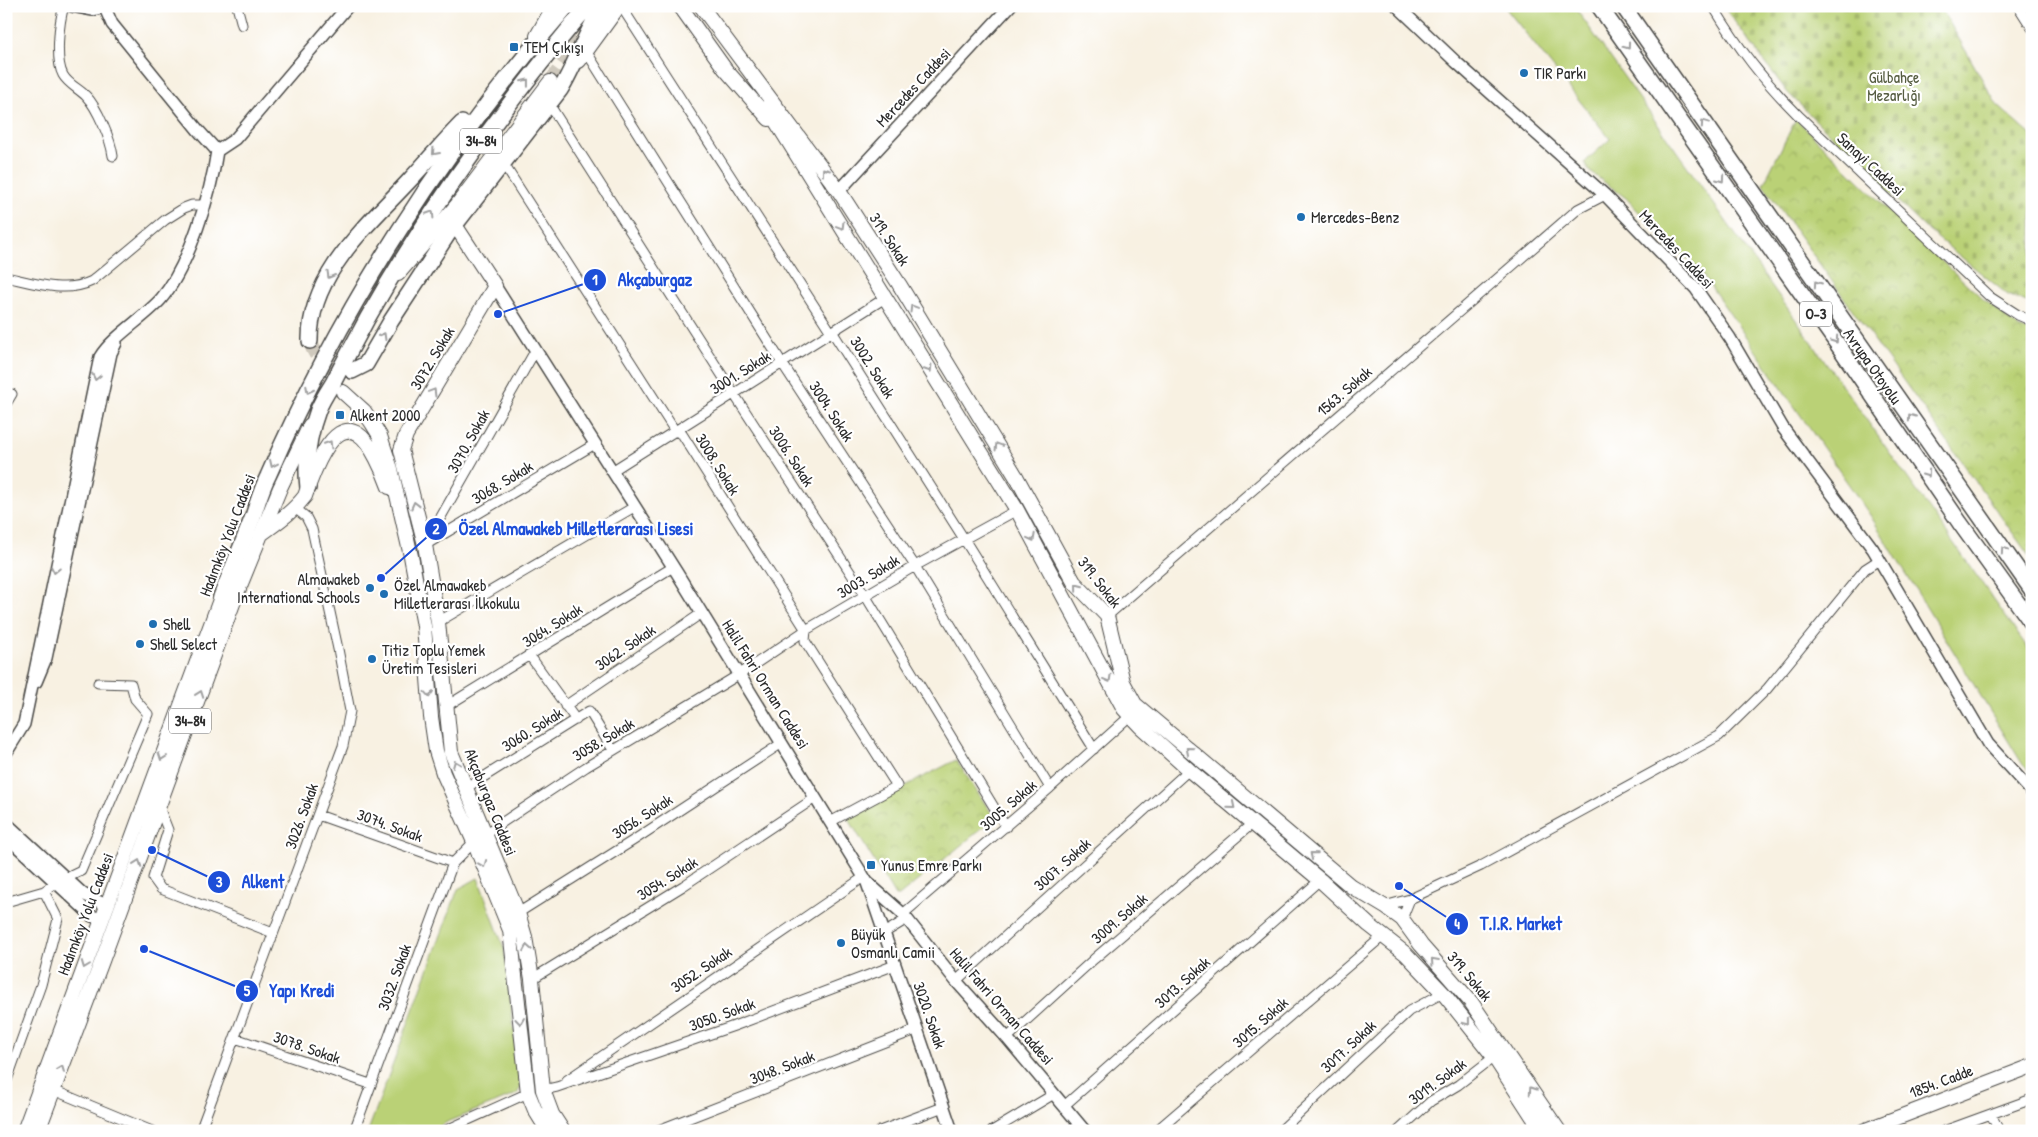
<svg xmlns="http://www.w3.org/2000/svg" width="2038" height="1137" viewBox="0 0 2038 1137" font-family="'Patrick Hand',sans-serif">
<defs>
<pattern id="cemetery-stones" width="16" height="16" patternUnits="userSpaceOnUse" patternTransform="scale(1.25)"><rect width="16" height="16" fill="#bad176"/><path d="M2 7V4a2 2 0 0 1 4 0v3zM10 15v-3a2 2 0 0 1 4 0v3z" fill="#a0b466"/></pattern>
<pattern id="park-crowns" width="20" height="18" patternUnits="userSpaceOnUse" patternTransform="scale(1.25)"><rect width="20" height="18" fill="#bad176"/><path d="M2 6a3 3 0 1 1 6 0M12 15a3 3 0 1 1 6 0" fill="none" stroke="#a0b466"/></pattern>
</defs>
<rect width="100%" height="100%" fill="#fff"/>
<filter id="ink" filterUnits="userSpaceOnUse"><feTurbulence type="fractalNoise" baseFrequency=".02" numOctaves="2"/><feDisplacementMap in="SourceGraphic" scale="10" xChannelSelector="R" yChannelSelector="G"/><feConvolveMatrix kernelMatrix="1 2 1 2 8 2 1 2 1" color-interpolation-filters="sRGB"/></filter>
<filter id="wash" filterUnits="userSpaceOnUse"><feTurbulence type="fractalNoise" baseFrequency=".0096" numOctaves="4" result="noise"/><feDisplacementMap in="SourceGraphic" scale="20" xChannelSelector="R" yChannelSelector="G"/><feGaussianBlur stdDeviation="1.12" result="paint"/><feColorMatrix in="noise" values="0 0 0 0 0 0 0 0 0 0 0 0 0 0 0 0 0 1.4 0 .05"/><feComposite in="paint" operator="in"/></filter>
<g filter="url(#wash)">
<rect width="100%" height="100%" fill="#f8f1e2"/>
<path fill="#bad176" stroke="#727e50" d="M1504 6H1574L2032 654V774L2023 765 1870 515 1698 268 1667 242 1626 198 1589 171 1585 162 1610 139Z
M478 878 504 948 521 1087 517 1094 449 1121 431 1131H368L458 889Z"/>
<path fill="url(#cemetery-stones)" stroke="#727e50" d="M1723 6H1940L1997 105 2032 136V304L2008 295 1924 227 1788 93Z"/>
<path fill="url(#park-crowns)" stroke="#727e50" d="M1796 119 1920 241 1982 298 2020 329 2032 330V560L1763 185Z
M956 760 992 814V820L899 896H895L847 816Z"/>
</g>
<g filter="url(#ink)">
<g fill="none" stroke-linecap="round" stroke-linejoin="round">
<path stroke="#cfc9bd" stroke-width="14" stroke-dasharray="14 7" stroke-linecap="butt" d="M550 82 580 40"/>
<path stroke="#cfc9bd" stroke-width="15" stroke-dasharray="15 8" stroke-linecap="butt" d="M310 341C318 364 328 367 351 371"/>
<defs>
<path id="street" d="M64 6C59 22 55 60 63 75 68 84 79 89 86 96 97 107 111 140 113 156
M237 6 242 25
M621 6 831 332 835 336 964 539 1094 749
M1713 6C1739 49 1762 79 1798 115L1990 297 2018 315 2032 321
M2018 6 2032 28
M586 51 782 363 915 566 1050 788
M549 104 734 394 865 595 1006 827
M503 163 675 431 682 434 806 630 805 641 897 786 830 822
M6 277C33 283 66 294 92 281L165 220 184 208 192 205H203
M6 404 12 394
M612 471 885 298
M427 544 595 444
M425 545 535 351
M1107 616 1578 209 1605 195
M438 622 634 507
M530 656 576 720
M565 706 702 613
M445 707 673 567
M466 788 589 711 613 750
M159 807 168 830 153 878 161 889 273 933
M318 815 453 863
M485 834 586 767 740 674 806 630 915 566 1017 510
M6 902 44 891 56 883 81 871 148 714 135 699 131 684 98 683
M1384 906 1410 899 1481 866 1719 736 1767 689 1865 569 1879 560
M518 913 634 840 782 743
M903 914 1050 788 1130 716
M1402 919 1410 899
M884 933 907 919
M532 979 683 886 815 798
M956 981 1189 770
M235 1038 370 1084
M1007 1038 1094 959 1253 823
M567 1080 864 877
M6 1083 41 985 58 919 44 891
M53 1090 152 1131
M543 1090 557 1087 734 1026 895 965
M1064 1106 1320 880
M1991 1114 1999 1131
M200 1131 343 746 350 711 338 649 312 529 306 517 295 508
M354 1131 453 863 474 842
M444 1131 528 1093
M656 1131 918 1029
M880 1131 943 1107
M992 1131 1054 1094
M1156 1131 1383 936
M1280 1131 1409 1011 1443 993
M1398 1131 1431 1101 1458 1085 1494 1057
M1944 1131 2032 1099"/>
<path id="secondary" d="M72 6 93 10 108 6
M1397 6 1456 62 1605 195 1696 289 1730 338 1783 428 1873 549 1988 744 2032 792
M105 8 112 24 198 130 217 151
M217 151 235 139 241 132 348 6
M839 191 1010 6
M495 286 677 573 867 882 903 914 956 981 1007 1038 1085 1131
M36 682 46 658 111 353 116 343
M6 753 24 724 100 357C112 337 144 318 161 299 189 266 211 193 217 151
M6 823 83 894 108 906
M6 836 92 916 103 920
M867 883 952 1131"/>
<path id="primary" d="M680 6 725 69 769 119
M701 6 839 191 899 284 1017 478 1074 582 1107 616 1123 682 1135 704 1352 887 1387 908 1402 919 1421 945 1471 1002 1559 1131
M537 36 554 6
M579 61 619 6
M767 107 1017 510 1124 709 1140 726 1189 770 1320 880 1369 925 1406 954 1443 993 1494 1057 1542 1131
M455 225 495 286 406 435 401 450 425 545 438 622 451 752 518 913 525 937 532 979 543 1090 552 1114 563 1131
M398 274 457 205 550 82
M343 392 364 411 372 423 380 436 391 469 411 556 424 626 431 717 436 751 443 773 474 842 510 930 528 1093 535 1110 548 1131
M260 535C276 523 293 512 305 496 311 478 332 416 358 434 371 442 384 473 389 487
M24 1131 221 597
M38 1131 102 961 235 598 280 488 310 425
M1863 1131 2032 1066"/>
<path id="highway" d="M1599 6 1836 342 1960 523 2032 623
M1623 6 2032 590
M310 341C309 275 367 226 408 182 426 163 443 142 462 123
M352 371 366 364 391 321 448 234 560 90C577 63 585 32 603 6
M308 488C305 462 309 434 318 410 322 400 328 391 333 383 344 361 356 340 367 319 430 207 505 104 588 6
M221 597C231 571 242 545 252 519 257 505 261 490 268 476 342 306 445 146 567 6"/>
</defs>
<use href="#street" stroke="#4a4946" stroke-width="11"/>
<use href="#secondary" stroke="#4a4946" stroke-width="14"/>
<use href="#primary" stroke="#4a4946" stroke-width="16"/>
<use href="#highway" stroke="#4a4946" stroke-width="18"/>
<use href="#street" stroke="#fff" stroke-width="9"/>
<use href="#secondary" stroke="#fff" stroke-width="11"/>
<use href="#primary" stroke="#fff" stroke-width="14"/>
<use href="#highway" stroke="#fff" stroke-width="15"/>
</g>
<defs><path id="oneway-chevron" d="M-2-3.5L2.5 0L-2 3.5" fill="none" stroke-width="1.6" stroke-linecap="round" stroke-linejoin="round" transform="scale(1.25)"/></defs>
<g stroke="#a0a0a0">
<use href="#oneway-chevron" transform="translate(1627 46) rotate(54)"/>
<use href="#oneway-chevron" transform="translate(526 82) rotate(-52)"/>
<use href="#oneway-chevron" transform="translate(1704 123) rotate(-125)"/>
<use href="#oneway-chevron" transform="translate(435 152) rotate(132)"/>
<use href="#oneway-chevron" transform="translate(825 171) rotate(-126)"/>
<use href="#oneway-chevron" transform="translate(1721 179) rotate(55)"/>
<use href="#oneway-chevron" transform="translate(431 214) rotate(-58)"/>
<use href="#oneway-chevron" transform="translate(841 226) rotate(59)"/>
<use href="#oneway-chevron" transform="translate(330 275) rotate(120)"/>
<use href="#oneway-chevron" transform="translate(1817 284) rotate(-125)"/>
<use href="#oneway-chevron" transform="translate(913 308) rotate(-121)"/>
<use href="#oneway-chevron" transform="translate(383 336) rotate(-60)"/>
<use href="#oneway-chevron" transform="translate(1835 340) rotate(55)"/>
<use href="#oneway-chevron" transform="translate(929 369) rotate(58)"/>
<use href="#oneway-chevron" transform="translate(96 377) rotate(102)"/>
<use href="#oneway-chevron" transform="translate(309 390) rotate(117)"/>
<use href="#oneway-chevron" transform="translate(433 392) rotate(-59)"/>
<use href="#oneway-chevron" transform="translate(1911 417) rotate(-125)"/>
<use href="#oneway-chevron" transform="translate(329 444) rotate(-58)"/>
<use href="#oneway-chevron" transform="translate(998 446) rotate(-121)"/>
<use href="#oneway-chevron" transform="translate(273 464) rotate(115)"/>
<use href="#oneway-chevron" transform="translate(1927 474) rotate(55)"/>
<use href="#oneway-chevron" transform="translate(415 505) rotate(-104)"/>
<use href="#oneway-chevron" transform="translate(1032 538) rotate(62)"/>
<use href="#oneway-chevron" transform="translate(2004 550) rotate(-125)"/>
<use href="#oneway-chevron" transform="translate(55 570) rotate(102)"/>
<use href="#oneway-chevron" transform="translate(1078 587) rotate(-129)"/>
<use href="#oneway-chevron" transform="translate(1108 679) rotate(61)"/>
<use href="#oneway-chevron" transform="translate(200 694) rotate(-70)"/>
<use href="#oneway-chevron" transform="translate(429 694) rotate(85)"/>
<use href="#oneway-chevron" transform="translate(1189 750) rotate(-139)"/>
<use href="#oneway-chevron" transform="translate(162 757) rotate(110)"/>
<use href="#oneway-chevron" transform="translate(456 764) rotate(-112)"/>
<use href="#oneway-chevron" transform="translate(1232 806) rotate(40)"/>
<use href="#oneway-chevron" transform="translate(1313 855) rotate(-140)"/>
<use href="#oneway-chevron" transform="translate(138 863) rotate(-70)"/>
<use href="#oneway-chevron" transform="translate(483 864) rotate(68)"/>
<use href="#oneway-chevron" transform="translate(527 948) rotate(-100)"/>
<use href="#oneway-chevron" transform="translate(1434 961) rotate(-132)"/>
<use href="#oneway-chevron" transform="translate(85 965) rotate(111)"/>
<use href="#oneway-chevron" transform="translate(520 1021) rotate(84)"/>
<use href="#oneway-chevron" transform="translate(1467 1022) rotate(52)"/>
<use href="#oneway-chevron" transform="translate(61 1069) rotate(-69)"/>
<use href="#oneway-chevron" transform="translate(1532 1090) rotate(-124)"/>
</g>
</g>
<g fill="#1f6fb2" stroke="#fff" stroke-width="2">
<rect x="509" y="42" width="10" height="10" rx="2.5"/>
<circle cx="1524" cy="73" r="5"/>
<circle cx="1301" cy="217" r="5"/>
<rect x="335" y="410" width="10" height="10" rx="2.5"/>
<circle cx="370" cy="588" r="5"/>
<circle cx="384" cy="594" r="5"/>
<circle cx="153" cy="624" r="5"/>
<circle cx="140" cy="644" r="5"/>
<circle cx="372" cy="659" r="5"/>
<rect x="866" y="860" width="10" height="10" rx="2.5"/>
<circle cx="841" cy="943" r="5"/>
</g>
<g text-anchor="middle" stroke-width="4.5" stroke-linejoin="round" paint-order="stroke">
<g fill="#fff" stroke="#6b6b6b" stroke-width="1">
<rect x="460" y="128.5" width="42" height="25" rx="4"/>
<rect x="1800" y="301.5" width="32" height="25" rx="4"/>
<rect x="169" y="708.5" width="42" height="25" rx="4"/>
</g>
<g font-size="15" font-weight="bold" fill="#2b2b2b">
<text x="481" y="146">34-84</text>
<text x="1816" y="319">O-3</text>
<text x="190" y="726">34-84</text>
</g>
<g font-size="16" fill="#2b2b2b" stroke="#fff" text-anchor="start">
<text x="524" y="53">TEM Çıkışı</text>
<text x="1534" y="79">TIR Parkı</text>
<text x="1311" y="223">Mercedes-Benz</text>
<text x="350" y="421">Alkent 2000</text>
<text x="360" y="585" text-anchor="end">Almawakeb<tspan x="360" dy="18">International Schools</tspan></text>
<text x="394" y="591">Özel Almawakeb<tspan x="394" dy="18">Milletlerarası İlkokulu</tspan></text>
<text x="163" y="630">Shell</text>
<text x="150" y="650">Shell Select</text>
<text x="382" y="656">Titiz Toplu Yemek<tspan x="382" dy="18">Üretim Tesisleri</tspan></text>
<text x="881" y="871">Yunus Emre Parkı</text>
<text x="851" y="940">Büyük<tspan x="851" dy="18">Osmanlı Camii</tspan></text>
</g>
<g font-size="16" fill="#565d42" stroke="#fff">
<text x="1894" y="83">Gülbahçe<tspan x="1894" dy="18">Mezarlığı</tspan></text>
</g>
<g font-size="16" fill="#2b2b2b" stroke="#fff">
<text transform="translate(913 87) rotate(-47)" y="6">Mercedes Caddesi</text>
<text transform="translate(1871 164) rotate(43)" y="6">Sanayi Caddesi</text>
<text transform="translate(890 239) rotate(57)" y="6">319. Sokak</text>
<text transform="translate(1677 249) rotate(47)" y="6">Mercedes Caddesi</text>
<text transform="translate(432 358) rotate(-59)" y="6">3072. Sokak</text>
<text transform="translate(1873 366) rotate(55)" y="6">Avrupa Otoyolu</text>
<text transform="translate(873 367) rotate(58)" y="6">3002. Sokak</text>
<text transform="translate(740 372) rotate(-32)" y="6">3001. Sokak</text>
<text transform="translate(1344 391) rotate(-41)" y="6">1563. Sokak</text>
<text transform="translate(832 411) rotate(57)" y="6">3004. Sokak</text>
<text transform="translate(468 441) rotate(-61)" y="6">3070. Sokak</text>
<text transform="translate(792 456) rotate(57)" y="6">3006. Sokak</text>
<text transform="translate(718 464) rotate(58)" y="6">3008. Sokak</text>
<text transform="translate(502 482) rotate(-31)" y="6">3068. Sokak</text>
<text transform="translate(227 535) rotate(-69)" y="6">Hadımköy Yolu Caddesi</text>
<text transform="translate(868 576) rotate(-31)" y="6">3003. Sokak</text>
<text transform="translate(1100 582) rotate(52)" y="6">319. Sokak</text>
<text transform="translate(552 625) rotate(-32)" y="6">3064. Sokak</text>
<text transform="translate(625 647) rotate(-34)" y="6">3062. Sokak</text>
<text transform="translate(766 684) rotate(58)" y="6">Halil Fahri Orman Caddesi</text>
<text transform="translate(532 729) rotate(-32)" y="6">3060. Sokak</text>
<text transform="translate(603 739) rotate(-31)" y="6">3058. Sokak</text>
<text transform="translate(491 802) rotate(68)" y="6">Akçaburgaz Caddesi</text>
<text transform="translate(1008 805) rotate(-41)" y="6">3005. Sokak</text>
<text transform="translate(301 816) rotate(-70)" y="6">3026. Sokak</text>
<text transform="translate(642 816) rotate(-33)" y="6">3056. Sokak</text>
<text transform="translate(390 825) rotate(20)" y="6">3074. Sokak</text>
<text transform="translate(1062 864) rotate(-42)" y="6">3007. Sokak</text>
<text transform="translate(667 878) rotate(-32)" y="6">3054. Sokak</text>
<text transform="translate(85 914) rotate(-69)" y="6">Hadımköy Yolu Caddesi</text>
<text transform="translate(1119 918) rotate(-41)" y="6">3009. Sokak</text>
<text transform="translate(701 969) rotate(-34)" y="6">3052. Sokak</text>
<text transform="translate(1470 976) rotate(50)" y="6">319. Sokak</text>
<text transform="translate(394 977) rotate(-70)" y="6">3032. Sokak</text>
<text transform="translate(1182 982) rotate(-42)" y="6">3013. Sokak</text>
<text transform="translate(1002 1006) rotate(49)" y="6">Halil Fahri Orman Caddesi</text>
<text transform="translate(722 1014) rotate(-20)" y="6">3050. Sokak</text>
<text transform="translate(930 1015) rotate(71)" y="6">3020. Sokak</text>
<text transform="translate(1260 1022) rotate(-41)" y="6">3015. Sokak</text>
<text transform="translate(1348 1046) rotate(-43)" y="6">3017. Sokak</text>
<text transform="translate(307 1047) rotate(19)" y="6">3078. Sokak</text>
<text transform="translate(782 1067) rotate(-21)" y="6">3048. Sokak</text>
<text transform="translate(1437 1081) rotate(-36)" y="6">3019. Sokak</text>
<text transform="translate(1941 1081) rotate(-21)" y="6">1854. Cadde</text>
</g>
</g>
<path fill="none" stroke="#1d4ed8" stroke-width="2" d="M498 314L595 280M381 578L436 529M152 850L219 882M1399 886L1457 924M144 949L247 991"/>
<g fill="#1d4ed8" stroke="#fff" stroke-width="2">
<circle cx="498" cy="314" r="5"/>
<circle cx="381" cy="578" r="5"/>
<circle cx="152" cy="850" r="5"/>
<circle cx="1399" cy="886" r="5"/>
<circle cx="144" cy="949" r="5"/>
<circle cx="595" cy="280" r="12"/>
<circle cx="436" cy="529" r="12"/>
<circle cx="219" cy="882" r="12"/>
<circle cx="1457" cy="924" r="12"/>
<circle cx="247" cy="991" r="12"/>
</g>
<g font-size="15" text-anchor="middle" font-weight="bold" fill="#fff">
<text x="595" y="285">1</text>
<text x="436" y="534">2</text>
<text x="219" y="887">3</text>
<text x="1457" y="929">4</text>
<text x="247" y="996">5</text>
</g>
<g font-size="18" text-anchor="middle" font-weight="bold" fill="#1d4ed8" stroke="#fff" stroke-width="4.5" stroke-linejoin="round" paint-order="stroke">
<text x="655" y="286">Akçaburgaz</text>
<text x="576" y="535">Özel Almawakeb Milletlerarası Lisesi</text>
<text x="263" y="888">Alkent</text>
<text x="1521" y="930">T.I.R. Market</text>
<text x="302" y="997">Yapı Kredi</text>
</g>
<rect width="2038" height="1137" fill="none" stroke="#fff" stroke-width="25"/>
</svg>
